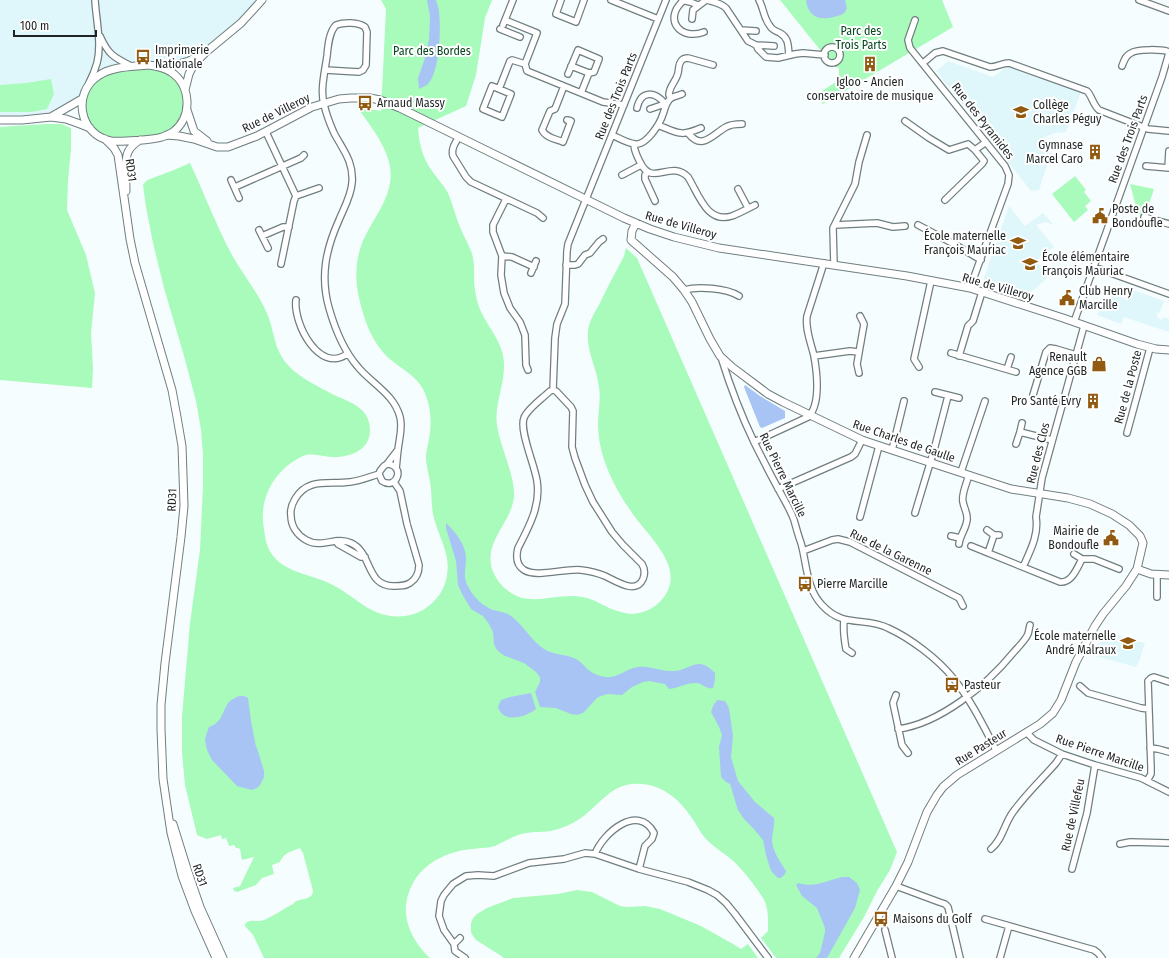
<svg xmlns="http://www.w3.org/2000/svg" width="1169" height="958" viewBox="0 0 1169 958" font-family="'Fira Sans Condensed',sans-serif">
<rect width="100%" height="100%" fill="#f5fdff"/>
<path fill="#dff7fa" d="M0 0H262L206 52 174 66 120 68 82 99 51 117 0 120Z
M948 61 993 77 1008 66 1081 92 1066 132 1055 133 1040 139 1051 153 1039 190 1031 191 936 71Z
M1009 206 1025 226 1043 213 1054 225 1045 222 1036 225 1054 247 1036 261 1045 272 1047 275V278L1035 289 1020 297 989 287 985 282 984 278Z
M1133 290 1164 301 1161 309 1159 313 1157 312V317L1162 320 1163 317 1169 319V332L1124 317 1121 324 1097 315 1106 292 1129 300Z
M1106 632 1145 643 1140 659 1136 667 1092 655Z"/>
<path fill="#a9fbbb" d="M381 0H492L485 18 476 75 466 106 418 128C419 142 422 156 430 168 435 176 443 184 448 193 453 204 455 216 460 227 463 235 468 243 471 251 475 261 474 271 474 282 475 290 476 299 479 307 487 327 503 341 504 363 505 384 494 405 497 425 500 447 515 475 514 496 512 523 484 540 492 569 495 577 500 585 507 590 529 609 556 592 582 597 596 599 607 609 621 612 639 618 660 608 668 590 681 562 644 532 630 510 613 485 598 455 598 424 598 411 601 400 599 387 597 368 586 351 588 331 589 321 595 312 600 303 607 287 616 272 624 256L626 248 637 258 897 852 890 870 877 891 864 917 839 958H776L761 938 768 931C768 920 769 908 763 898 757 888 740 866 731 859 722 852 714 847 707 840 700 833 697 825 692 818 680 800 663 785 641 784 611 781 600 806 578 820 572 824 565 827 558 829 548 833 537 831 526 833 520 834 514 836 509 839 504 841 500 844 495 846 484 849 471 848 459 851 431 858 410 875 406 905 404 925 416 945 430 958H264L253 935 245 926V924C251 918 256 923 264 920 274 916 283 909 293 904 298 897 305 902 312 895L313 891 303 853 300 848C291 852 284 852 280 862L272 865 274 874 262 878 256 885 237 892 234 891 233 888 240 886 254 857 242 860 240 849 238 848H236L234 845 229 846 226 838 222 839 221 835 207 839 197 835 185 785 182 753V716L190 623 200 550 203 486V455L201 430 196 401 184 356 164 288 153 243 146 207 143 185 146 181 150 179 174 170 190 163C204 193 216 225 232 255 242 273 256 290 265 309 277 333 271 351 294 371 305 380 319 387 332 394 349 402 370 407 370 430 370 450 351 457 334 457 324 457 312 452 303 456 275 469 258 498 264 529 265 537 266 545 271 553 284 573 311 574 331 584 343 590 353 598 363 605 381 617 403 621 423 610 436 602 445 590 447 575 451 552 437 535 433 514 431 503 432 493 430 482 429 474 426 466 426 457 426 451 428 445 429 439 432 422 431 405 423 389 416 376 402 369 391 360 371 343 363 317 358 293 355 276 356 259 362 243 372 219 395 195 390 167 387 146 369 124 357 107L381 111 386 9Z
M780 0H942L953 27 823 104 816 95 839 80V68L833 66Z
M154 69C162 71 173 75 178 82 189 98 184 124 167 133 157 138 122 139 112 137 80 131 75 92 103 76 115 70 141 70 154 69Z
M51 79 54 94 47 109 31 112H0V85L26 83Z
M46 124H61L71 128V149L68 181 67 210 86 255 95 293 91 333 93 369 92 388 0 380V127Z
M1075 176 1086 190 1084 192 1091 201 1085 206 1088 210 1074 222 1052 194Z
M1130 184 1154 189 1145 216 1138 214Z
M577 890 592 892 620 906 628 907 645 906 660 909 701 926 733 944 741 949 748 944 758 958H502L503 957 476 940 473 936 471 932V923L473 918 477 914 487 908 513 898 558 894Z"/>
<path fill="#a8c4f4" d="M427 0H436C437 4 439 8 439 12 441 29 440 73 427 85 425 86 421 88 419 89L418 78 424 61 429 40 430 16Z
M806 0H845C846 4 848 8 845 12 843 15 837 16 834 17 818 21 808 16 806 0Z
M745 385 760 396 785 411V418L762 428 760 427 744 387Z
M446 523C456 533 466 544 466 559 466 570 462 577 469 588 474 598 483 606 493 610 498 611 503 612 508 614 521 622 528 636 540 646 552 656 562 653 574 658 582 661 587 671 595 674 617 683 620 670 638 667 650 665 662 672 674 671 683 671 691 664 700 664 707 665 711 669 715 673V680L713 688C706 690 702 682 695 683 686 683 678 688 669 689L665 684 649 681 643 682 632 687 622 695 608 694 601 696 597 698 585 711 583 713 577 715 571 714 556 708 540 707 535 692 540 682V677L536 672 524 663 503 655 497 650 494 644 493 632 489 624 483 616 471 609 462 594 458 585 456 561 446 528Z
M531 693 536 709C526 717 503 724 498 707L501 700 510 697Z
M239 696H244L248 698 251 721 256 747 257 748 264 771V777L260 785 257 788 252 790 237 786 212 760 207 750 205 741 206 735 209 727C224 722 222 709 230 701 233 699 236 697 239 696Z
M717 700 725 701 729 708 733 736 731 757 738 781 755 802 774 818C775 826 772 833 772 841 773 852 780 861 786 871L785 874 781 878H778L772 872 770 868 766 855 763 840 753 828 744 819 738 810 730 784 726 782 721 777 719 747 722 735 719 727 711 712 713 706Z
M842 877H849L857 883 860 890 855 908 827 958H816L820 953 825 932V928L817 908 802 896 796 885 798 883C814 888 826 881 842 877Z"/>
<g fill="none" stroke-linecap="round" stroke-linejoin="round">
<defs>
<path id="minor" d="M561 0 556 14 576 22 584 0
M611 0 658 19
M682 0 690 2 698 5
M707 0C714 2 721 3 726 8L748 41 756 45 758 49 766 57 778 58 795 54 803 53 825 55
M759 0C764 9 763 17 770 26 772 30 776 31 780 33 789 38 788 46 789 55
M1139 0 1169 11
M683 1C663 19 680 41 704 32
M692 19 693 10 706 0
M505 20 537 33 525 64
M915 20 908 40 910 48 1005 166 1009 175 1008 184 970 288
M503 25 513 0
M500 29 520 37
M741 30 756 31
M100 36C108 54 113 57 131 66
M756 45 774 46
M824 55a8 8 0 1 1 16 0a8 8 0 1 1-16 0Z
M923 63 935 53 943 51 990 67C997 67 1002 63 1009 63L1087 91C1092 96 1093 105 1099 110L1148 129 1169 131
M525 64 527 71 603 102 624 105
M1122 66C1124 61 1125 56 1131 53 1137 49 1162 49 1169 52
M325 70 359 72 363 70 366 65 367 32 365 27C358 22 344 22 336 25 329 32 328 46 327 56 325 71 320 90 324 104 326 114 330 124 334 133 343 150 354 162 352 183 351 196 344 208 339 220 326 249 320 276 329 308 335 329 343 350 358 367 372 384 394 394 400 417 403 428 399 439 398 450 397 456 397 462 396 468
M568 74 578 50 599 59 594 72 589 73 571 66
M89 83C92 77 95 70 97 63 102 44 96 19 95 0
M492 86 511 94 502 117 483 109Z
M564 86 555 109 550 111 542 130C546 138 556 139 563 142L571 121 567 120
M499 89 510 61 512 60 525 64
M581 93 589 73
M671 98 669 95C669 86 676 82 678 73 679 69 678 64 682 60 684 58 685 58 688 58L713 65
M637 108C641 90 655 91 665 104L650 109
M905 121 929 138 949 150 968 144 975 150 984 161 982 164 945 200
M658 125C678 133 680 137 701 128
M266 132 296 196
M688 133C702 151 712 135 726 127 731 124 736 124 742 124
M612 135C619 138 627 143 635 144 646 146 660 124 663 114 665 109 665 105 669 100 672 96 678 96 682 94
M459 137C455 143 451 149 453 156L466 177 471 182 537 213 543 218
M634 144C634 151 637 156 640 162 652 188 670 159 688 177 699 195 707 224 732 216 740 213 747 209 755 205
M975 150 986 142
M1146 166 1169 168
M1168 168 1169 151
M648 172 645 175V179L655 201
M622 175 641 165
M231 180 239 198
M235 187 301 158 304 155
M738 189 748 208
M506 199 493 225V232L502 256 501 275 504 293 510 308 520 322 525 335 526 365 528 370
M1144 217 1169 224
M835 225 877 223 893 227 905 226
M918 225 954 244 981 260
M259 230 268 248
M262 236 283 227H289
M502 256 512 257 534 267
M281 264 294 201 296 196 319 188
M566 265H575L578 264 585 255 590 253 599 242 603 239
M834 265 833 228 855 184 859 162 867 135
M1094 267 1169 294
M531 273 536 261
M684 290C698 286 726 288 739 296
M296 300C293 323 319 374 347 354
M1074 322 1162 77 1169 53
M951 353 1016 372
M814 356 850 351 858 352
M959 356 968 326 973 321 982 292
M721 357C730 386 741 415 754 442 762 458 770 474 779 490 784 500 790 509 794 520 796 527 798 535 801 543 807 564 806 588 822 605 844 629 864 616 888 628 910 638 938 659 953 678 971 700 983 725 996 750
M919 367 914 359 931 281
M1007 369 1011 357
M859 373 857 364 864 324 860 316
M553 390 556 391 571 407 573 411 572 447 575 458 585 485 593 502 612 532 623 545 642 564C645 569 645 574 643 579 636 595 616 581 605 576 598 573 589 571 581 570 565 568 537 578 524 570 516 565 516 556 518 548 529 527 541 505 537 481 535 466 519 430 524 418 527 409 543 398 550 391Z
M553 390 555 338 557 324 565 304 567 251 568 244 666 0
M935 392 959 398
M1033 395 1046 352 1050 348 1056 349 1076 355
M1020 432 1052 440
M1127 433 1150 348
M754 442 808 417C821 405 817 372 814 356 811 343 805 329 807 316L824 263
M1016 444 1020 432 1022 423
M892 450 904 401
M387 464C406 465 397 491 382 481L379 474 380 471 384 466 387 464 397 451
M961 472 985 401
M379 474C369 477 360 481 350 482 329 485 308 477 295 499 292 504 290 510 291 516 291 526 297 535 306 540 322 549 335 536 351 543 373 553 365 587 395 586 401 586 405 586 410 583 416 579 419 572 419 565L407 524 400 491 394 482
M778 489 851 457 855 454 862 440
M915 513 934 450 948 396
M860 517 879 446
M987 530 994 535H999
M951 536 960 538
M336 541 338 544 361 557H365
M959 544C960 535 966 529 967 520 968 514 964 508 963 502 961 495 967 482 969 475
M971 546 1060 582C1072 583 1077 568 1082 559
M803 551 832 540 838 539 850 542 959 598 963 606
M988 553 994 535
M1074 554 1082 559H1094L1119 569
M1023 567C1030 551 1039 535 1036 517L1042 478 1084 326
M1157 597V574
M844 620C843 630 844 638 846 649L852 653
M1080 686 1088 693 1141 708 1149 709
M896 695 893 703 902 745 908 753
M898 729C939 724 987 685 1013 653 1017 648 1025 641 1028 634 1029 631 1029 628 1030 625
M1027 732 1030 736 1034 740 1062 754 1095 765 1141 778 1169 792
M1150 748 1158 749 1169 752
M1147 781 1151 774V767L1148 681 1151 678 1154 677 1169 682
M1120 844 1130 842 1169 843
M991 849C1003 839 1004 824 1013 812 1026 794 1042 779 1056 763L1062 754
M595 854C603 833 638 803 654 833L652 839 645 846 639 869
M1072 869 1087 813 1095 765
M896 886 939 902 945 904 948 907 960 958
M985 919 1094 950 1098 953 1102 958
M885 930 892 958
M454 944 460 938
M465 958 455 951 454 944 444 930 439 916 441 901 444 895 453 884 466 876 478 875 494 876 529 863 564 859 585 853 595 854 639 869 688 882 708 890 717 895 726 903 735 914 768 958
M1000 958 1009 926"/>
<path id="tertiary" d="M187 110 194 131 207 141
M167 135 179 136 194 139 217 147H228L257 136 312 107 339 99 351 98H370L380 100 400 108 624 218 650 229 674 237 719 248 907 276 970 288 1063 318 1137 344 1156 349 1169 350
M636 223 632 231 631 240 673 277 684 290 692 302 710 339 720 356 732 367 768 394 783 402 862 440 892 450 1011 489 1068 498 1090 504 1112 514 1129 525 1140 536 1143 543 1137 569 1126 586 1103 614 1095 626 1076 662 1061 700 1053 713 1040 724 957 775 943 787 937 795 927 812 908 862 896 886 854 958
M1137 569 1151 574 1169 575"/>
<path id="secondary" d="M148 65C156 66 164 67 171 72 191 85 193 117 173 132 170 134 166 136 162 137 153 140 120 142 111 141 79 135 72 93 98 76 112 66 132 67 148 65Z
M164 68 189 61 200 55
M185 90 189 74 194 64 206 52 241 23 262 0
M51 117 82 99
M0 120H22L51 117 66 119 80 124 90 128
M105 139 114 148 118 155 130 239 135 263 172 390 177 417 182 446 183 475 184 506 181 537 165 663 161 705V729L163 779 171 833 182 876 195 911 216 958
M126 191C126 181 124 161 128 152 131 146 135 143 140 140
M173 824 188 872 200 907 223 958"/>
</defs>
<use href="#minor" stroke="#717e80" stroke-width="8"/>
<use href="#tertiary" stroke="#717e80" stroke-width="9"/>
<use href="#secondary" stroke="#717e80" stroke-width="9"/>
<use href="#minor" stroke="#fff" stroke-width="5.5"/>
<use href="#tertiary" stroke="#fff" stroke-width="7"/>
<use href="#secondary" stroke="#fff" stroke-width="7"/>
</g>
<defs>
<symbol id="bus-bare" viewBox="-9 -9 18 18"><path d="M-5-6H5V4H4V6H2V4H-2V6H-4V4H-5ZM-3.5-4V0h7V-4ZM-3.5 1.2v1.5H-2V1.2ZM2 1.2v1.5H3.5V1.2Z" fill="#915a10" stroke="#fff" stroke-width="2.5" paint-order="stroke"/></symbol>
<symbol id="building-bare" viewBox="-9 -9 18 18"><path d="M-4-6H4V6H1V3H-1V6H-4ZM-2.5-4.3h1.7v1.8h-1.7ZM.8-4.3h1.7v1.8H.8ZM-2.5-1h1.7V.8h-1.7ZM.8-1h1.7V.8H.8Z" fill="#915a10" stroke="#fff" stroke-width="2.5" paint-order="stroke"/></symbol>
<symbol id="school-bare" viewBox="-9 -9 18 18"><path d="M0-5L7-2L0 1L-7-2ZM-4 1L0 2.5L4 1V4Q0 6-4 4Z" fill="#915a10" stroke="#fff" stroke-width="2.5" paint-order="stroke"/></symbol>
<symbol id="civic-bare" viewBox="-9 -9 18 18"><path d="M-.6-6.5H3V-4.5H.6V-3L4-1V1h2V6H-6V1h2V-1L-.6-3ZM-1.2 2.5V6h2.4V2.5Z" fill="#915a10" stroke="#fff" stroke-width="2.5" paint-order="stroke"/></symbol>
<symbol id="shop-bare" viewBox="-9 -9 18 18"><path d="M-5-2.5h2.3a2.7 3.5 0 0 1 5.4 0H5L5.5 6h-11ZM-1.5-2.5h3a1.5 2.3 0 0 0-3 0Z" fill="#915a10" stroke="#fff" stroke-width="2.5" paint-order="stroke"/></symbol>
</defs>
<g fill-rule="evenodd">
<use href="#bus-bare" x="132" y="46" width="22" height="22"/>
<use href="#building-bare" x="859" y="53" width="22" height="22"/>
<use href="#bus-bare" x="354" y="92" width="22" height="22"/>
<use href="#school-bare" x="1010" y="101" width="22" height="22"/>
<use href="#building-bare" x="1084" y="141" width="22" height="22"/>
<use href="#civic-bare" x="1089" y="205" width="22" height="22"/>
<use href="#school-bare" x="1007" y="232" width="22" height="22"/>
<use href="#school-bare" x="1019" y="253" width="22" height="22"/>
<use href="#civic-bare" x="1056" y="287" width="22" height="22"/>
<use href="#shop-bare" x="1088" y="353" width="22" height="22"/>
<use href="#building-bare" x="1082" y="390" width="22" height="22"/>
<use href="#civic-bare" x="1100" y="527" width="22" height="22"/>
<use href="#bus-bare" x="794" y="573" width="22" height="22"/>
<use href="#school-bare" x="1117" y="632" width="22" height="22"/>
<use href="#bus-bare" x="941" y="674" width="22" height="22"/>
<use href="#bus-bare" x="870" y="908" width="22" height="22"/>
</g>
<g text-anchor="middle" stroke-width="4" stroke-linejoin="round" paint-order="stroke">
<g font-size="12" fill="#074820" stroke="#fff">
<text x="861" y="35">Parc des<tspan x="861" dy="14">Trois Parts</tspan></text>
<text x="432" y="55">Parc des Bordes</text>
</g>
<g font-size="12" fill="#1f2425" stroke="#fff" text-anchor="start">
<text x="155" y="54">Imprimerie<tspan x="155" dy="14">Nationale</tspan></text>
<text x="870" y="86" text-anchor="middle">Igloo - Ancien<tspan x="870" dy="14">conservatoire de musique</tspan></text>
<text x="377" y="107">Arnaud Massy</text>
<text x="1033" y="109">Collège<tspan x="1033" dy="14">Charles Péguy</tspan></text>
<text x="1083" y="149" text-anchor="end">Gymnase<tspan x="1083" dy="14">Marcel Caro</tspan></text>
<text x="1112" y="213">Poste de<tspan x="1112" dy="14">Bondoufle</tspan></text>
<text x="1006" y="240" text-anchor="end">École maternelle<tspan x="1006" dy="14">François Mauriac</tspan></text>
<text x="1042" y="261">École élémentaire<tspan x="1042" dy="14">François Mauriac</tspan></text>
<text x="1079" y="295">Club Henry<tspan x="1079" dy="14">Marcille</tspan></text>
<text x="1087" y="361" text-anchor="end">Renault<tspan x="1087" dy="14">Agence GGB</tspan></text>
<text x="1081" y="405" text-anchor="end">Pro Santé Evry</text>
<text x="1099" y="535" text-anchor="end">Mairie de<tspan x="1099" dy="14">Bondoufle</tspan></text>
<text x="817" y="588">Pierre Marcille</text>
<text x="1116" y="640" text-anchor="end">École maternelle<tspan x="1116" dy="14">André Malraux</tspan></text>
<text x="964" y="689">Pasteur</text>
<text x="893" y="923">Maisons du Golf</text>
</g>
<g font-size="12" fill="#1f2425" stroke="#fff">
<text transform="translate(616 96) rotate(-68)" y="4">Rue des Trois Parts</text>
<text transform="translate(276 113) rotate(-26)" y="4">Rue de Villeroy</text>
<text transform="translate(983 121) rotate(52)" y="4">Rue des Pyramides</text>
<text transform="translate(1128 139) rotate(-70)" y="4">Rue des Trois Parts</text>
<text transform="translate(131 170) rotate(82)" y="4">RD31</text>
<text transform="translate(681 225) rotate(16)" y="4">Rue de Villeroy</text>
<text transform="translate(998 287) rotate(16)" y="4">Rue de Villeroy</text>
<text transform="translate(1128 387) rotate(-75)" y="4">Rue de la Poste</text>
<text transform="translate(904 441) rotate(19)" y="4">Rue Charles de Gaulle</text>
<text transform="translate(1038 453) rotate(-76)" y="4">Rue des Clos</text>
<text transform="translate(783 475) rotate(64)" y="4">Rue Pierre Marcille</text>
<text transform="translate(172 500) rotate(-88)" y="4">RD31</text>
<text transform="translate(891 552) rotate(26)" y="4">Rue de la Garenne</text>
<text transform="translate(981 747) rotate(-32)" y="4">Rue Pasteur</text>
<text transform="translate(1100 753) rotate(19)" y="4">Rue Pierre Marcille</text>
<text transform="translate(1073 815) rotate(-78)" y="4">Rue de Villefeu</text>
<text transform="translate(200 875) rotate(71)" y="4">RD31</text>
</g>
</g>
<path d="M14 30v6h82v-6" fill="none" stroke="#1f2425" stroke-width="2"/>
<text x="20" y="30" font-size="12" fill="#1f2425" stroke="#ffffff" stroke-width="3" paint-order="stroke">100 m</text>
</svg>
